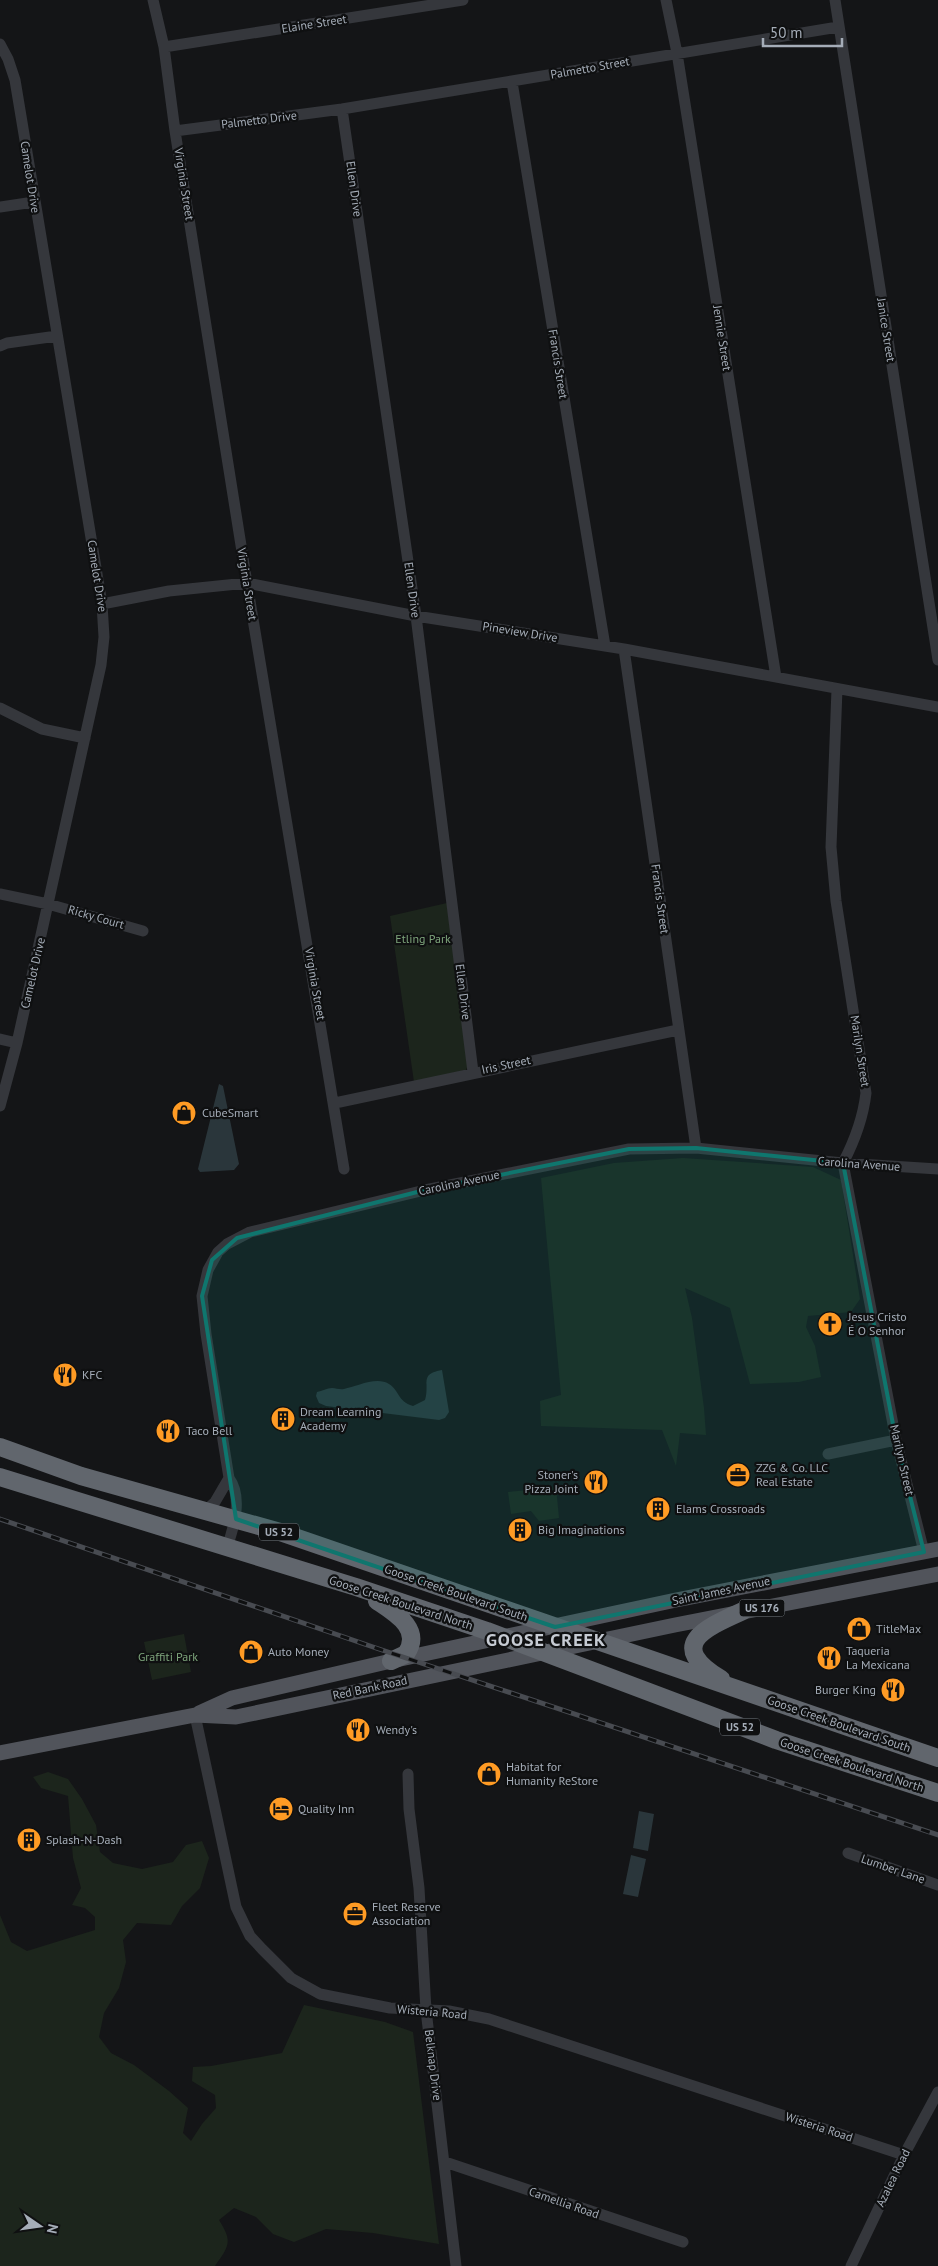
<svg xmlns="http://www.w3.org/2000/svg" width="938" height="2266" viewBox="0 0 938 2266" font-family="'PT Sans',sans-serif">
<rect width="100%" height="100%" fill="#141517"/>
<path fill="#1c251c" d="M447 903 468 1065 466 1070 414 1082 390 916Z
M683 1158 813 1167 841 1180 860 1299 851 1312 808 1316 806 1327 815 1346 821 1377 799 1382 750 1384 730 1308 685 1288 692 1318 704 1408 706 1435 680 1433 676 1466 662 1430 541 1426 540 1401 561 1395 541 1178 614 1163Z
M556 1487 559 1518 539 1521 531 1511 511 1514 508 1492Z
M184 1634 191 1672 152 1680 144 1642Z
M48 1772 68 1779 82 1799 96 1825 100 1852 113 1863 142 1869 173 1862 186 1845 202 1841 209 1858 200 1888 182 1906 171 1925 137 1923 123 1940 126 1962 119 1988 104 2013 99 2037 111 2053 134 2065 169 2091 188 2108 183 2133 191 2141 202 2124 216 2108 215 2095 192 2081 193 2067 211 2066 282 2053 304 2005 385 2022 413 2032 439 2244 373 2233 326 2229 294 2242 273 2234 256 2217 234 2208 219 2220C233 2242 229 2246 215 2266H0V1915L11 1942 27 1951 95 1930V1917L85 1908 72 1905 81 1888 73 1858 68 1796 41 1788 33 1777Z"/>
<path fill="#2a363b" d="M219 1084 223 1086 239 1164 234 1170 200 1172 198 1169Z
M442 1370 449 1412 445 1418 439 1420 326 1406 319 1403 316 1396 317 1392C322 1391 327 1388 332 1388 336 1388 340 1390 344 1389 356 1387 376 1376 389 1384 400 1391 397 1401 413 1406L425 1400C430 1383 419 1374 442 1370Z
M639 1811 654 1814 648 1851 633 1848Z
M631 1855 646 1859 638 1897 623 1894Z"/>
<g fill="none" stroke-linecap="round" stroke-linejoin="round">
<path stroke="#35373c" stroke-width="11" d="M153 0 164 47 175 131 247 583 344 1169
M666 0 677 53 776 677
M835 0 938 660
M0 44 8 59 15 80 102 604 104 637 101 665 17 1043 0 1106
M164 47 463 0
M512 82 605 646
M342 109 416 616 473 1072
M175 131 342 109 838 27
M0 207 34 202
M0 346 7 343 57 336
M102 604 169 591 247 583 416 616 624 649 938 707
M624 649 696 1148
M837 689 831 847 836 901 866 1093C863 1119 855 1140 843 1163L896 1440 924 1552
M0 708 42 729 85 738
M0 894 48 904 143 931
M0 1039 17 1043
M335 1103 678 1030
M828 1454 896 1440
M206 1510 215 1502 229 1478
M227 1547C234 1527 243 1497 229 1478L206 1334 202 1296 208 1270 218 1252 227 1244 250 1232 425 1190 629 1149 696 1148 843 1163 938 1169
M195 1715 236 1907 250 1936 262 1949 291 1978 320 1994 390 2008 449 2011 489 2019 904 2155
M408 1774 409 1809 419 1888 426 2010 456 2266
M848 1853 938 1885
M445 2162 683 2242
M851 2266 904 2155 938 2092"/>
<path stroke="#51545b" stroke-width="15" d="M199 1713 232 1698 391 1661 676 1600 938 1549
M0 1753 195 1715 236 1717 675 1625 938 1574"/>
<path stroke="#61666d" stroke-width="18" d="M0 1447 81 1476 280 1532 938 1758
M0 1477 356 1587 487 1631 776 1740 938 1793
M377 1601C395 1613 423 1629 406 1654L391 1661
M721 1679C665 1645 705 1628 743 1611"/>
<defs>
<path id="rail" d="M0 1519 376 1648 938 1835"/>
</defs>
<use href="#rail" stroke="#484b51" stroke-width="5"/>
<use href="#rail" stroke="#0f1011" stroke-width="3" stroke-dasharray="9" stroke-linecap="butt"/>
</g>
<path fill="#0f766e" fill-opacity="0.2" stroke="#0f766e" stroke-width="4" stroke-linejoin="round" d="M696 1148 843 1163 896 1440 924 1552 555 1627 236 1519 202 1296 212 1260 237 1238 425 1190 629 1149Z"/>
<defs>
<symbol id="shop-disc" viewBox="-11 -11 22 22"><circle r="9.5" fill="#ff9b24" stroke="#0f1011"/><path d="M-5-2.5h2.3a2.7 3.5 0 0 1 5.4 0H5L5.5 6h-11ZM-1.5-2.5h3a1.5 2.3 0 0 0-3 0Z" fill="#111"/></symbol>
<symbol id="church-disc" viewBox="-11 -11 22 22"><circle r="9.5" fill="#ff9b24" stroke="#0f1011"/><path d="M-1.2-6h2.4v3.5h3.3v2.4h-3.3V6h-2.4V-.1h-3.3v-2.4h3.3Z" fill="#111"/></symbol>
<symbol id="restaurant-disc" viewBox="-11 -11 22 22"><circle r="9.5" fill="#ff9b24" stroke="#0f1011"/><path d="M-5-6h1v4h1v-4h1v4h1v-4h1v5L-1.5 .5V6h-2V.5L-5-1ZM5-6V6H3V1.5H1.5Q1.5-4 5-6Z" fill="#111"/></symbol>
<symbol id="building-disc" viewBox="-11 -11 22 22"><circle r="9.5" fill="#ff9b24" stroke="#0f1011"/><path d="M-4-6H4V6H1V3H-1V6H-4ZM-2.5-4.3h1.7v1.8h-1.7ZM.8-4.3h1.7v1.8H.8ZM-2.5-1h1.7V.8h-1.7ZM.8-1h1.7V.8H.8Z" fill="#111"/></symbol>
<symbol id="office-disc" viewBox="-11 -11 22 22"><circle r="9.5" fill="#ff9b24" stroke="#0f1011"/><path d="M-6-3h4V-5.5h4V-3h4V5H-6ZM-1-4.5V-3h2v-1.5ZM-6 0V1H6V0Z" fill="#111"/></symbol>
<symbol id="hotel-disc" viewBox="-11 -11 22 22"><circle r="9.5" fill="#ff9b24" stroke="#0f1011"/><path d="M-6-4.5h1.5V1H6V5H4.5V3h-9V5H-6ZM-4 0a1.8 1.8 0 1 1 3.6 0ZM.5 0V-2.5h3Q6-2.5 6 0Z" fill="#111"/></symbol>
</defs>
<g fill-rule="evenodd">
<use href="#shop-disc" x="170" y="1099" width="28" height="28"/>
<use href="#church-disc" x="816" y="1310" width="28" height="28"/>
<use href="#restaurant-disc" x="51" y="1361" width="28" height="28"/>
<use href="#building-disc" x="269" y="1405" width="28" height="28"/>
<use href="#restaurant-disc" x="154" y="1417" width="28" height="28"/>
<use href="#office-disc" x="724" y="1461" width="28" height="28"/>
<use href="#restaurant-disc" x="582" y="1468" width="28" height="28"/>
<use href="#building-disc" x="644" y="1495" width="28" height="28"/>
<use href="#building-disc" x="506" y="1516" width="28" height="28"/>
<use href="#shop-disc" x="845" y="1615" width="28" height="28"/>
<use href="#shop-disc" x="237" y="1638" width="28" height="28"/>
<use href="#restaurant-disc" x="815" y="1644" width="28" height="28"/>
<use href="#restaurant-disc" x="879" y="1676" width="28" height="28"/>
<use href="#restaurant-disc" x="344" y="1716" width="28" height="28"/>
<use href="#shop-disc" x="475" y="1760" width="28" height="28"/>
<use href="#hotel-disc" x="267" y="1795" width="28" height="28"/>
<use href="#building-disc" x="15" y="1826" width="28" height="28"/>
<use href="#office-disc" x="341" y="1900" width="28" height="28"/>
</g>
<g text-anchor="middle" stroke-width="4.5" stroke-linejoin="round" paint-order="stroke">
<g fill="#0f1011" stroke="#787e86" stroke-width="1">
<rect x="259" y="1523.5" width="40" height="17" rx="4"/>
<rect x="739.5" y="1599.5" width="45" height="17" rx="4"/>
<rect x="720" y="1718.5" width="40" height="17" rx="4"/>
</g>
<g font-size="11" font-weight="bold" fill="#a5adb8">
<text x="279" y="1536">US 52</text>
<text x="762" y="1612">US 176</text>
<text x="740" y="1731">US 52</text>
</g>
<g font-size="12" fill="#a5adb8" stroke="#0f1011">
<text transform="translate(314 24) rotate(-9)" y="4">Elaine Street</text>
<text transform="translate(590 68) rotate(-10)" y="4">Palmetto Street</text>
<text transform="translate(259 120) rotate(-7)" y="4">Palmetto Drive</text>
<text transform="translate(30 177) rotate(81)" y="4">Camelot Drive</text>
<text transform="translate(184 184) rotate(81)" y="4">Virginia Street</text>
<text transform="translate(354 189) rotate(82)" y="4">Ellen Drive</text>
<text transform="translate(886 330) rotate(81)" y="4">Janice Street</text>
<text transform="translate(722 338) rotate(81)" y="4">Jennie Street</text>
<text transform="translate(558 364) rotate(81)" y="4">Francis Street</text>
<text transform="translate(97 576) rotate(81)" y="4">Camelot Drive</text>
<text transform="translate(247 584) rotate(81)" y="4">Virginia Street</text>
<text transform="translate(412 590) rotate(82)" y="4">Ellen Drive</text>
<text transform="translate(520 632) rotate(9)" y="4">Pineview Drive</text>
<text transform="translate(660 899) rotate(82)" y="4">Francis Street</text>
<text transform="translate(96 917) rotate(16)" y="4">Ricky Court</text>
<text transform="translate(33 973) rotate(-77)" y="4">Camelot Drive</text>
<text transform="translate(315 984) rotate(80)" y="4">Virginia Street</text>
<text transform="translate(463 992) rotate(83)" y="4">Ellen Drive</text>
<text transform="translate(860 1051) rotate(81)" y="4">Marilyn Street</text>
<text transform="translate(506 1065) rotate(-12)" y="4">Iris Street</text>
<text transform="translate(859 1164) rotate(4)" y="4">Carolina Avenue</text>
<text transform="translate(459 1183) rotate(-12)" y="4">Carolina Avenue</text>
<text transform="translate(902 1460) rotate(77)" y="4">Marilyn Street</text>
<text transform="translate(721 1591) rotate(-12)" y="4">Saint James Avenue</text>
<text transform="translate(456 1593) rotate(19)" y="4">Goose Creek Boulevard South</text>
<text transform="translate(401 1603) rotate(18)" y="4">Goose Creek Boulevard North</text>
<text transform="translate(370 1688) rotate(-12)" y="4">Red Bank Road</text>
<text transform="translate(839 1724) rotate(19)" y="4">Goose Creek Boulevard South</text>
<text transform="translate(852 1765) rotate(18)" y="4">Goose Creek Boulevard North</text>
<text transform="translate(893 1869) rotate(19)" y="4">Lumber Lane</text>
<text transform="translate(432 2012) rotate(5)" y="4">Wisteria Road</text>
<text transform="translate(433 2065) rotate(83)" y="4">Belknap Drive</text>
<text transform="translate(819 2127) rotate(18)" y="4">Wisteria Road</text>
<text transform="translate(893 2178) rotate(-64)" y="4">Azalea Road</text>
<text transform="translate(564 2203) rotate(19)" y="4">Camellia Road</text>
</g>
<g font-size="12" fill="#7da47b" stroke="#0f1011">
<text x="423" y="943">Etling Park</text>
<text x="168" y="1661">Graffiti Park</text>
</g>
<g font-size="12" fill="#a5adb8" stroke="#0f1011" text-anchor="start">
<text x="202" y="1117">CubeSmart</text>
<text x="848" y="1321">Jesus Cristo<tspan x="848" dy="14">É O Senhor</tspan></text>
<text x="82" y="1379">KFC</text>
<text x="300" y="1416">Dream Learning<tspan x="300" dy="14">Academy</tspan></text>
<text x="186" y="1435">Taco Bell</text>
<text x="756" y="1472">ZZG &amp; Co. LLC<tspan x="756" dy="14">Real Estate</tspan></text>
<text x="578" y="1479" text-anchor="end">Stoner's<tspan x="578" dy="14">Pizza Joint</tspan></text>
<text x="676" y="1513">Elams Crossroads</text>
<text x="538" y="1534">Big Imaginations</text>
<text x="876" y="1633">TitleMax</text>
<text x="846" y="1655">Taqueria<tspan x="846" dy="14">La Mexicana</tspan></text>
<text x="268" y="1656">Auto Money</text>
<text x="876" y="1694" text-anchor="end">Burger King</text>
<text x="376" y="1734">Wendy's</text>
<text x="506" y="1771">Habitat for<tspan x="506" dy="14">Humanity ReStore</tspan></text>
<text x="298" y="1813">Quality Inn</text>
<text x="46" y="1844">Splash-N-Dash</text>
<text x="372" y="1911">Fleet Reserve<tspan x="372" dy="14">Association</tspan></text>
</g>
<g font-size="18" font-weight="bold" letter-spacing="1" fill="#c6cbd3" stroke="#0f1011">
<text x="546" y="1646">GOOSE CREEK</text>
</g>
</g>
<g transform="translate(40 2226) rotate(103)" stroke="#0f1011" stroke-width="4" paint-order="stroke">
<path d="M0-4L9 19L0 12L-9 19Z" fill="#a5adb8"/>
<text y="-8" font-size="14" font-weight="bold" text-anchor="middle" fill="#a5adb8">N</text>
</g>
<path d="M763 38v8h79v-8" fill="none" stroke="#a5adb8" stroke-width="2.5"/>
<text x="770" y="38" font-size="15" fill="#a5adb8" stroke="#0f1011" stroke-width="4" paint-order="stroke">50 m</text>
</svg>
